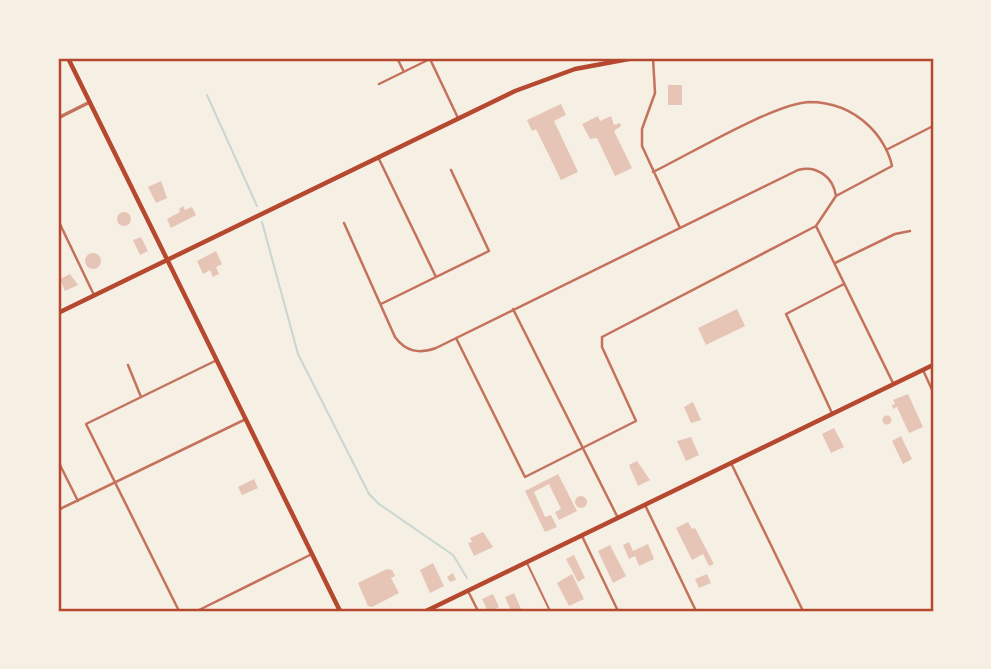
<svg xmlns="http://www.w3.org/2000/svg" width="991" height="669" viewBox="0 0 991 669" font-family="Lato,sans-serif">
<rect width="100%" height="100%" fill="#f6efe4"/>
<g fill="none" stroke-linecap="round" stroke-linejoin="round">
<path stroke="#c9d6d2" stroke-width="2" d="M207 95 257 206
M262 222 298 354 369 494 379 504 453 555 467 578"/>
</g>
<path fill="#e6c5b7" d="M668 85H682V105H668Z
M561 104 566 115 554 121 578 172 561 180 536 129 532 131 527 120Z
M598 116 600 121 611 116 614 125 620 123 621 126 614 131 632 168 615 176 597 138 590 139 582 124Z
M161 181 167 198 156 203 148 187Z
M183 206 185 210 192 207 196 215 171 228 167 219 180 212 179 209Z
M117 219a7 7 0 1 1 14 0a7 7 0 1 1-14 0Z
M141 237 148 251 140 255 133 240Z
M216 251 222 264 216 267 219 274 213 277 210 270 203 274 197 261Z
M85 261a8 8 0 1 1 16 0a8 8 0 1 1-16 0Z
M70 274 78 285 65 291 60 279Z
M737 309 745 326 706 345 698 328Z
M908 394 923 427 909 433 897 407 893 409 892 405 895 404 893 400Z
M693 402 701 420 691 423 684 407Z
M882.5 420a4.5 4.5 0 1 1 9 0a4.5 4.5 0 1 1-9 0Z
M834 428 844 447 831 453 822 434Z
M901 436 912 459 903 464 892 441Z
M691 437 699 455 686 461 677 441Z
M637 461 650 480 638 486 629 465Z
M558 474 577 511 559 520 555 512 561 509 549 484 534 492 545 517 551 515 557 527 545 532 525 491Z
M254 479 258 488 242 495 238 487Z
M575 502a6 6 0 1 1 12 0a6 6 0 1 1-12 0Z
M688 522 692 529 695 528 714 564 709 566 703 554 692 560 676 528Z
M483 532 493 547 474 556 468 543 472 542 470 538Z
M629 542 633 551 648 544 654 559 639 566 635 556 629 559 623 545Z
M610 545 626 576 613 583 598 551Z
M574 555 585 578 578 582 566 559Z
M433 563 444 586 430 593 420 570Z
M387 569 392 570 395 576 391 578 399 593 372 607 368 606 358 583Z
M453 573 456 580 450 582 447 577Z
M572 574 584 599 569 606 557 583Z
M707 574 711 583 699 588 695 579Z
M514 593 522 611H511L505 597Z
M493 594 499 607 495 609 496 611H488L482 599Z"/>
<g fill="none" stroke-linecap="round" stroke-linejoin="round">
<path stroke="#c5725c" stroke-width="2" d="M527 563 550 611"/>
<path stroke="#c5725c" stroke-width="2.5" d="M397 58 403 70
M653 58 655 93 642 129V146L680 228
M430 59 458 118
M379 84 432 58
M886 150 933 126
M378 157 436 277
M58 220 94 295
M344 223 395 337C406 352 419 354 436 348L798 170C816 165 833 176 836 196
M816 226 893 383
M835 263 895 234 910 231
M381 304 489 251 451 170
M513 309 618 518
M456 338 525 477 636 421 602 347V337L816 226 836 196 892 166C889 151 879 135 868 125 852 110 831 102 809 102 773 104 690 154 653 172
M128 365 141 397
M923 370 933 392
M832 413 786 314 844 284
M58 461 78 501
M731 463 803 611
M645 505 696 611
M58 510 246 419
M582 536 618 611
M468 591 478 611
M179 611 86 424 217 360
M197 611 312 554"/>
<path stroke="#c5725c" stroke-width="3.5" d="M58 118 90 102"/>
<path stroke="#b5482f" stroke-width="4.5" d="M68 58 340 611
M58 313 515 91 575 69 634 58"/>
<path stroke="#b5482f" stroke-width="4.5" d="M426 611 933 365"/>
</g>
<rect width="991" height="669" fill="none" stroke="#f6efe4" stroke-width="119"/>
<rect x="60" y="60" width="872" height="550" fill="none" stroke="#b5482f" stroke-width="2.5"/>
</svg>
